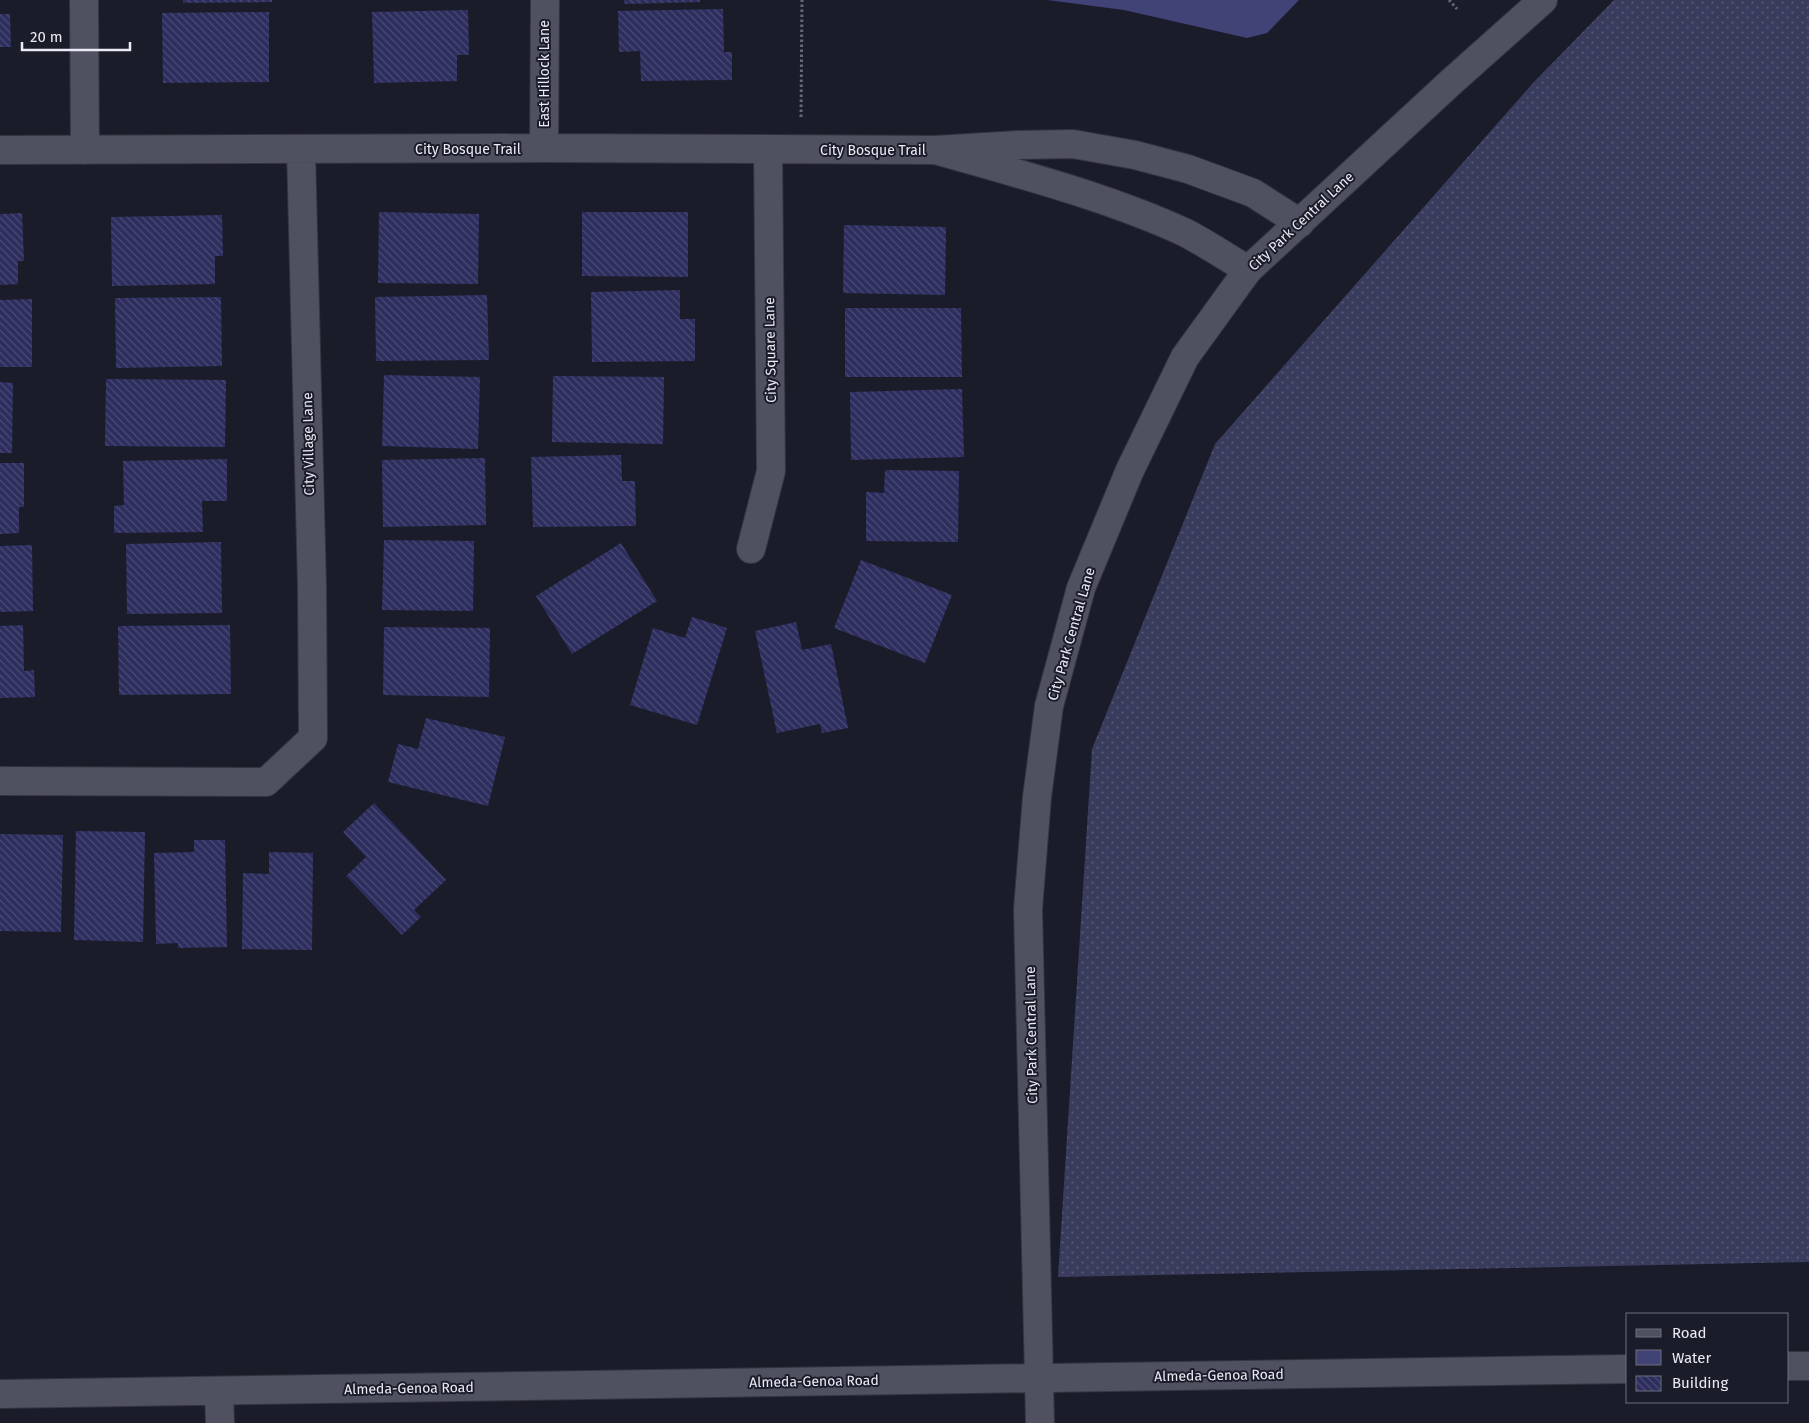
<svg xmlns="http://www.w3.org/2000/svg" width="1809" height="1423" viewBox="0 0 1809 1423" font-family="'Fira Sans',sans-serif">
<defs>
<pattern id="grass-dots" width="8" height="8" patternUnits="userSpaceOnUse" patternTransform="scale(1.25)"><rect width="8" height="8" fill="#3a3c5d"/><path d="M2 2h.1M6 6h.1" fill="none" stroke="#575875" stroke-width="1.8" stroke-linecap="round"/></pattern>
<pattern id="building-back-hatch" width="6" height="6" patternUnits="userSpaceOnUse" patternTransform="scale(1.25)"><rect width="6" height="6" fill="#2d2d5e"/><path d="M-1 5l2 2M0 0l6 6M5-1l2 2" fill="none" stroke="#4c4c76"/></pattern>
</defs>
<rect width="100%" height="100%" fill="#1b1c2a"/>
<path fill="url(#grass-dots)" d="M1614 0H1809V1262L1058 1277 1092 749 1215 444 1533 83Z"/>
<path fill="#414276" d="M1047 0H1299L1267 33 1247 38 1124 10Z"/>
<path fill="url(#building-back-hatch)" d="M183 0H272V2L183 3Z
M624 0H700V2L625 4Z
M723 9 724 52H732V80L641 81 640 51 619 52 618 11Z
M468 10 469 55H457V81L374 83 372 12Z
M269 12V82L163 83 162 13Z
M0 14H10L11 47H0Z
M379 212 479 214 478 284 378 283Z
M582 212H688V277L582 276Z
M22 213 24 261H18V284L0 285V214Z
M222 215 223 256H215V284L112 286 111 217Z
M844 225 946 227 945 295 843 293Z
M680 290V319H695V361L592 362 591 292Z
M487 295 489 360 376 361 375 297Z
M221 297 222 366 116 368 115 298Z
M32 299V367H0V300Z
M845 308H961L962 377H845Z
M384 375 480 377 478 449 382 446Z
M553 376 664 377 663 444 552 442Z
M106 379 226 380 225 447 105 446Z
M0 382 13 383 12 453H0Z
M962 389 964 457 851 460 850 392Z
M621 455 622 481H635L636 526 533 527 531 457Z
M485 458 486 525 383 527 382 460Z
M227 459V501H202L203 532 114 533V506L124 505 123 461Z
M0 463H24V507H19V533L0 534Z
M885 470 959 471 958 542 866 541V492L884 493Z
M384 540 474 541 473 611 382 610Z
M221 542 222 613 127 614 126 544Z
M621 543 657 601 572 654 536 596Z
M32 545 33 611 0 612V546Z
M861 560 952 595 925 663 834 628Z
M692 617 727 628 697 725 630 705 653 628 685 638Z
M796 622 802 650 831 644 848 728 822 733 820 724 777 733 755 631Z
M23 625 24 671 34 670 35 697 0 698V626Z
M230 625 231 694 119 695 118 626Z
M384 627 490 628 489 697 383 695Z
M426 718 505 737 488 806 388 782 398 744 418 749Z
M374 803 446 880 414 910 421 917 402 935 346 876 366 857 343 832Z
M76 831 145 832 143 942 74 940Z
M0 834 63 835 61 932 0 931Z
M194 840H225L227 947 178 948V943L156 944 154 853 194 852Z
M269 852 313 853 312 950 242 949 243 873 269 874Z"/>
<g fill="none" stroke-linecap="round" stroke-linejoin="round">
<defs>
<path id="minor" d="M84 0 85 150
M544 148 545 0
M0 150 544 148 936 150
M1248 270C1228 258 1207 244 1186 233 1108 197 1019 174 936 150L1018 145 1073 144 1135 155 1188 169 1253 193 1300 223
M751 549 771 471 768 149
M0 781 266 782 313 738 312 587 301 150
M1039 1378 1040 1423"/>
<path id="tertiary" d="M1039 1378 1028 909 1037 797 1049 706 1081 588 1130 470 1185 357 1248 270 1450 83 1543 0"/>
<path id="secondary" d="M1788 1366H1809
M219 1391 220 1423
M0 1394 1628 1369"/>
</defs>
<use href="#minor" stroke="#34353f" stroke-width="30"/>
<use href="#tertiary" stroke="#34353f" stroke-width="30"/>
<use href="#secondary" stroke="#34353f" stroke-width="30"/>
<path stroke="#686976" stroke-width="3" stroke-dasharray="2.5 2.5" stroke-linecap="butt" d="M1449 0 1457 9
M801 117 802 0"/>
<use href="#minor" stroke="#4f5161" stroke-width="28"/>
<use href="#tertiary" stroke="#4f5161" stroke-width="28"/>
<use href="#secondary" stroke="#4f5161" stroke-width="28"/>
</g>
<g text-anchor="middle" stroke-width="4" stroke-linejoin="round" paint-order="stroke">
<g font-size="14" fill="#eaebf5" stroke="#1b1c2a">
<text transform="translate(544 74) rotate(-90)" y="5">East Hillock Lane</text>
<text x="468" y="154">City Bosque Trail</text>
<text x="873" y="155">City Bosque Trail</text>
<text transform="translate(1301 221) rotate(-43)" y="5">City Park Central Lane</text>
<text transform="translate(770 350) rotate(-91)" y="5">City Square Lane</text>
<text transform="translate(308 444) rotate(-91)" y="5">City Village Lane</text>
<text transform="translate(1071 634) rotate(-74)" y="5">City Park Central Lane</text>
<text transform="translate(1031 1035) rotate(-91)" y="5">City Park Central Lane</text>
<text transform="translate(1219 1375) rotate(-1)" y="5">Almeda-Genoa Road</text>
<text transform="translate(814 1381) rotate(-1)" y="5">Almeda-Genoa Road</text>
<text transform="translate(409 1388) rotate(-1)" y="5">Almeda-Genoa Road</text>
</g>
</g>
<rect x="1626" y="1313" width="162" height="90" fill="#1b1c2a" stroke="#6e6f7b"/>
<rect x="1636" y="1329" width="25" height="8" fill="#4f5161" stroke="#6e6f7b"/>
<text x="1672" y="1338" font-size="15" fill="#eaebf5">Road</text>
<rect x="1636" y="1350" width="25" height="15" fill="#414276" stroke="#6e6f7b"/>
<text x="1672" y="1363" font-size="15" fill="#eaebf5">Water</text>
<rect x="1636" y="1376" width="25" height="15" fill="url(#building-back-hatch)" stroke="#6e6f7b"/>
<text x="1672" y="1388" font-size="15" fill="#eaebf5">Building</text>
<path d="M22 42v8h108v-8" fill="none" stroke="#eaebf5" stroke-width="2.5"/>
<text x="30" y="42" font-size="15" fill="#eaebf5" stroke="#1b1c2a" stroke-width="4" paint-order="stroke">20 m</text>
</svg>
